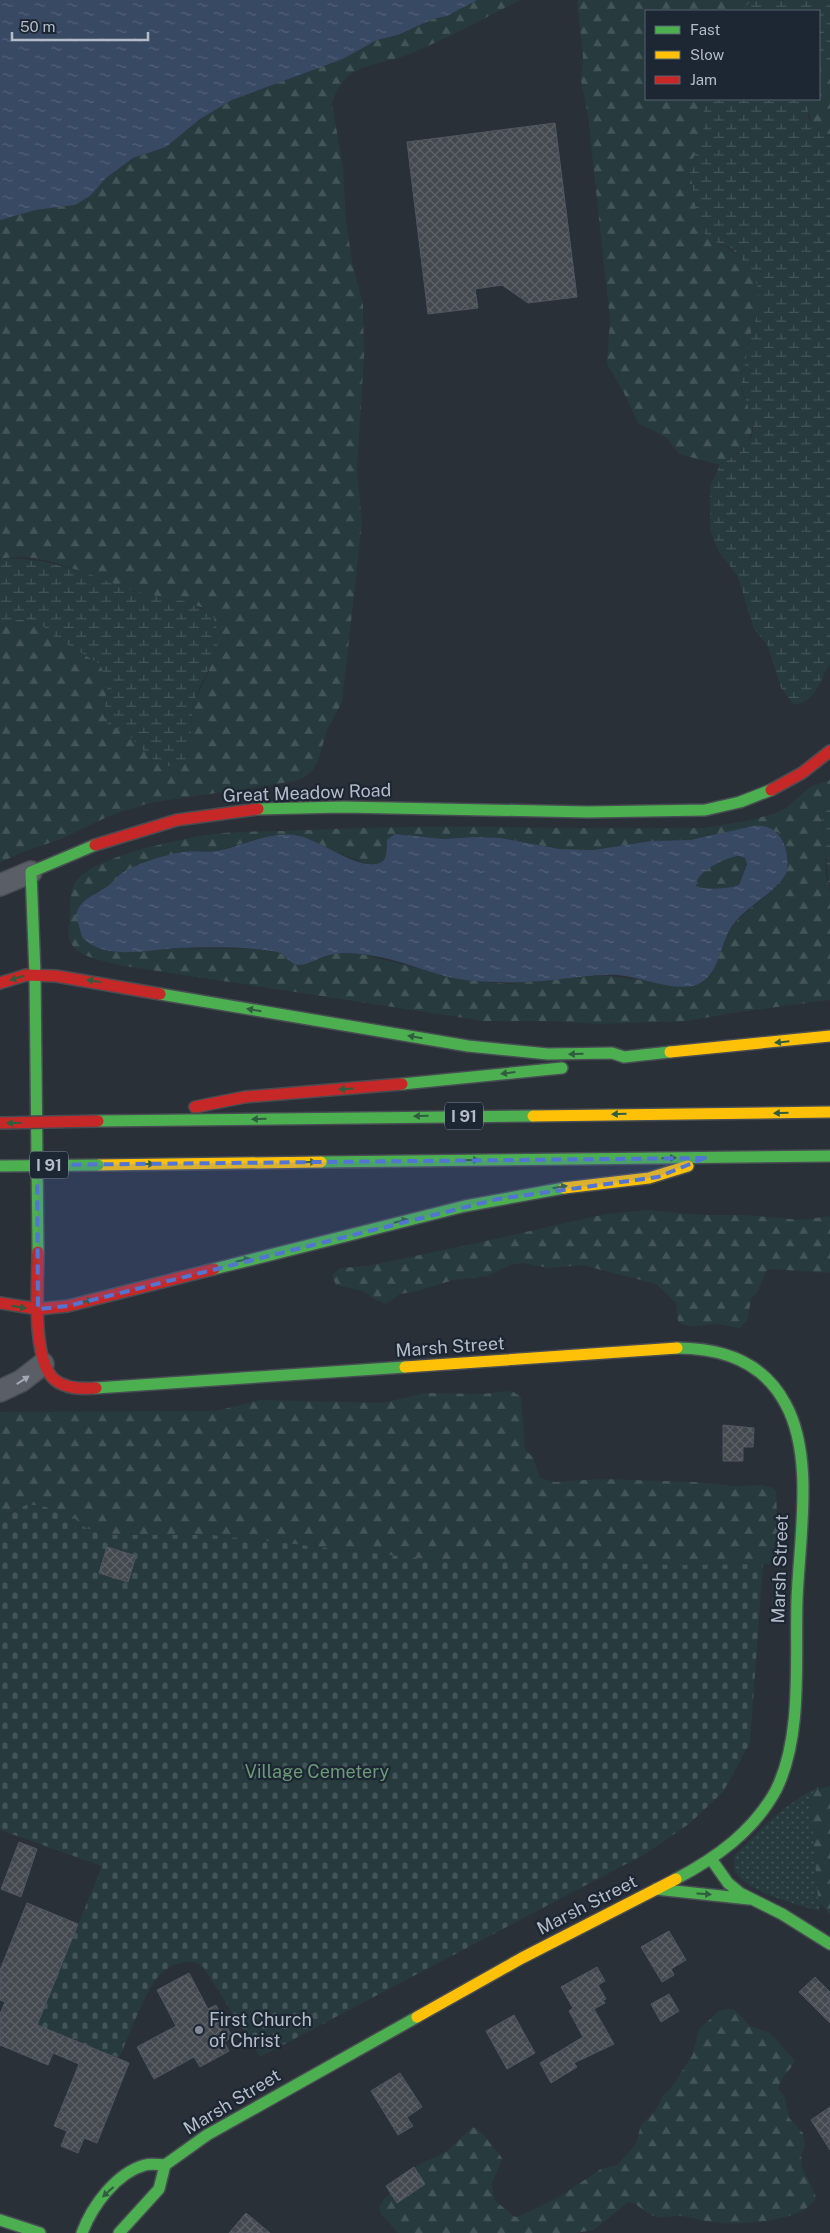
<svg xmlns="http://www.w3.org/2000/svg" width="830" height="2233" viewBox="0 0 830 2233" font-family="'Public Sans',sans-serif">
<defs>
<pattern id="green-dots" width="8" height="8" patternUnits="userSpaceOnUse" patternTransform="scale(1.25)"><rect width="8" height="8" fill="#273a3e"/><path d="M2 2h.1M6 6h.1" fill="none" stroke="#445559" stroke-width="1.8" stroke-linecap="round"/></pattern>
<pattern id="forest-firs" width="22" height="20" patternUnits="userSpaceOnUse" patternTransform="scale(1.25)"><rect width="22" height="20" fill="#273a3e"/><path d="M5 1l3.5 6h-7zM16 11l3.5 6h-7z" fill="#445559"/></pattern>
<pattern id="wetland-marsh" width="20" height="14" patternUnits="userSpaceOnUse" patternTransform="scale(1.25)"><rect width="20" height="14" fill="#273a3e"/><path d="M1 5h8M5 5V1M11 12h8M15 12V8" fill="none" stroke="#445559"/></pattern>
<pattern id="cemetery-stones" width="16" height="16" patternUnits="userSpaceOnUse" patternTransform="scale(1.25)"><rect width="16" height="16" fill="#273a3e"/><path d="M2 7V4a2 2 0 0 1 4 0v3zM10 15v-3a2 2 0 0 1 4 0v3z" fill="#445559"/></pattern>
<pattern id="water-ripples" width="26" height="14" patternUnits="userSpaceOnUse" patternTransform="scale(1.25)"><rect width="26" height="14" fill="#384963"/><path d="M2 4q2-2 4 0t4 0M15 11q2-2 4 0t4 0" fill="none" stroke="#526178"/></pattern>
<pattern id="building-cross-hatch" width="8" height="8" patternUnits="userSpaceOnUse" patternTransform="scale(1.25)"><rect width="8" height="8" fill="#444950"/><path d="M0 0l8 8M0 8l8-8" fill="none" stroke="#5d6168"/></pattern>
</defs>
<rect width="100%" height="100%" fill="#2a3038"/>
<path fill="url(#green-dots)" d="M819 1787 820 1911C799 1905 746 1892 735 1871 733 1866 734 1860 735 1855 761 1829 785 1803 819 1787Z"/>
<path fill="url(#forest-firs)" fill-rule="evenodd" d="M477 0H520C483 19 446 39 407 55 389 62 361 64 346 78 339 85 334 95 332 104L343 167 346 220 352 262 363 304 364 357 357 470 362 523 342 702 327 730 318 761 313 770 305 777 296 781 149 803 109 816 61 839 20 853 0 863V626L12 620H23L44 627 53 636 100 664 108 683 104 715 108 725 119 727 127 733 187 758 194 702 209 672 204 608C180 600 156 598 133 591 91 579 45 549 0 559V220L36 210 75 205 90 196 106 178 133 158 166 147 200 119 232 100 343 59 377 40 398 35 433 19 447 16Z
M577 0H752L742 11H646V99H704L703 143 692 160 711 240C736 250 765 272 761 304 759 314 753 323 751 333 748 344 747 356 745 367 745 373 741 380 741 386 741 392 746 401 749 407 759 438 745 449 720 465L679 454 666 437 638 423 624 393 607 364 610 320 588 116 581 80 583 57Z
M829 64 830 65V142C816 129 805 119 809 99H819V65Z
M830 780V796L826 801 822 822 826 850 825 872 830 891V1000L732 1013 688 1021 600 1024 551 1021H484L118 965C96 958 64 956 69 926 71 913 68 892 76 881 95 857 169 842 199 836 233 830 274 832 309 830 441 823 572 830 704 828L751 820 776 813 786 808 810 787ZM778 832C783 843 790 858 787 869 780 893 742 909 729 931 721 945 718 962 708 976L656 982 602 975 507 984 465 980 361 954H333L290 963 283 954 258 949 180 948 133 952 102 949 77 912 84 900 105 889 132 868 184 851 214 852 260 838 293 835 370 865 380 863 385 858 388 852 386 842 400 834 444 839 474 837 500 838 560 849 594 850 651 841 690 840Z
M735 857H742L747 861 739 885C730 889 704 890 696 886 695 871 722 860 735 857Z
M648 1210 702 1215H745L801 1220 830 1216V1273L771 1269 766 1271 758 1291 751 1299 747 1321 739 1328C732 1327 725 1325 719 1324 706 1323 689 1331 678 1321L676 1303 656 1284 582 1265 549 1268 524 1263 513 1264 487 1276 453 1280 418 1291 400 1294 386 1304 376 1300 363 1291 336 1285 332 1275 340 1268 367 1266 477 1243 606 1214Z
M512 1391 521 1397 525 1450 533 1457 540 1478 555 1482 600 1479 695 1482 734 1486 762 1485 773 1488 776 1491C777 1502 776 1514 778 1525 780 1540 784 1549 775 1564L685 1565 426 1559 212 1535H103L84 1527 68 1512 16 1509 0 1519V1412L216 1411 260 1400 382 1403 426 1393 482 1394Z
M830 1786V1915L820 1903 818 1898 810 1800 814 1790Z
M729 2009 735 2010 750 2026 770 2033 795 2061C790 2071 779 2079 778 2089L785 2097 789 2118 803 2133 805 2145 801 2155 802 2167 816 2197C807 2222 735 2226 712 2222 702 2221 692 2217 682 2216 674 2215 666 2218 659 2217 646 2216 640 2203 628 2202L594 2230 575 2233H398L381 2214 379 2208 384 2199 399 2186 405 2177 416 2166 446 2152 473 2127 482 2133 502 2158 492 2184 494 2200 515 2217 520 2216 559 2197 601 2169 617 2165 636 2144 641 2125 656 2110 663 2095 671 2088 693 2054 699 2029 719 2011Z"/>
<path fill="url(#wetland-marsh)" d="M752 0H830V65H819V11H742Z
M704 99H809L808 118 830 142V664C818 682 818 701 794 705L781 688 768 646 754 629 738 577 718 550 710 529V487L720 465 739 453 752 436 753 426 751 416 741 385 751 333 761 304 754 272 731 248 711 240 703 232 696 211 690 170 692 160 703 143Z
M8 558 41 561 82 571 132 591 184 601 213 614C215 624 219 633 218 644 215 666 198 683 194 704 189 725 194 749 181 767 143 769 140 731 108 725L104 715 108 683 100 664 53 636 44 627 23 620H12L0 626V559Z
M830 796V891C827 877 827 864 826 849 824 831 817 811 830 796Z"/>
<path fill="url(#cemetery-stones)" d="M26 1505H36L68 1512 84 1527 103 1535H212L426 1559 685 1565 763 1564 750 1743 723 1792 689 1824 645 1854 260 2057 204 1968C192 1955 166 1965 157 1978 143 1996 129 2036 119 2058L58 2034 32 2027 42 2014 102 1866 0 1830V1519Z"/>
<path fill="url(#water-ripples)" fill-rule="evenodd" d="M0 0H477L447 16 433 19 398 35 377 40 343 59 232 100 200 119 166 147 133 158 106 178 90 196 75 205 36 210 0 220Z
M754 826C781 823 790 849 787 872 774 896 742 907 729 931 719 949 718 977 696 985 675 992 640 977 618 975 596 974 575 978 553 980 526 983 501 983 474 981 435 978 399 957 360 954 350 953 339 953 329 955 310 960 298 975 283 954 262 946 203 947 179 948 150 949 105 962 82 937L76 915C81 898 92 897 105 888 112 884 116 877 122 873 138 863 164 855 183 852 194 850 206 853 217 851 243 846 267 832 294 835 317 837 353 868 376 864 389 862 386 850 387 840L395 834 444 839 474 837 500 838 560 849 594 850 651 841 690 840ZM739 856 745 858 747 864 739 885C730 889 704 890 696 886 695 872 726 857 739 856Z"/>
<path fill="url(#building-cross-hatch)" stroke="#52575f" d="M555 123 577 297 528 303 502 285 475 289 478 308 428 314 407 142Z
M723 1425 754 1428 753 1447H743V1461H723Z
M107 1547 136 1556 128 1582 99 1573Z
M19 1842 37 1849 21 1897 1 1889Z
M27 1903 78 1924 37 2025 129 2063 97 2143 84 2138 78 2153 61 2146 67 2131 54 2126 79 2064 53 2053 48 2065 0 2045V2014L5 2002 0 2000V1970Z
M669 1931 686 1960 671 1969 674 1975 662 1982 641 1947Z
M597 1967 605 1981 598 1985 606 1999 603 2000 605 2003 594 2009 614 2044 574 2063 577 2067 551 2083 540 2063 583 2037 569 2011 573 2008 561 1987Z
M189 1973 208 2009 216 2005 232 2037 224 2042 229 2051 200 2067 194 2057 154 2079 137 2047 176 2026 157 1990Z
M815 1977 830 1992V2023L799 1992Z
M669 1994 679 2011 661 2022 651 2004Z
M514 2015 535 2053 507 2069 486 2031Z
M400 2073 422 2107 407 2117 413 2126 398 2135 371 2091Z
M830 2107V2150L811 2120Z
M414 2167 425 2184 397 2203 386 2186Z
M246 2213 270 2233H229Z"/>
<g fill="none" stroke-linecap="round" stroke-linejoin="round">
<defs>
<path id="street" d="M0 885 31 872
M0 1391 21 1381 43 1364"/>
<path id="fast" d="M258 809 343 807 588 812 705 810 740 802 771 790
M160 994 468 1046 548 1054 612 1053 624 1057 670 1052
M402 1084 562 1068
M98 1121 533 1116
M321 1162 830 1156
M38 1252 35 974 31 872 95 845
M214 1269 465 1206 564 1188
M96 1388 405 1367
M711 1859 728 1883 740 1893 782 1914 830 1944
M676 1879C716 1858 754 1831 776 1790 803 1736 795 1659 797 1600 799 1541 815 1456 785 1403 763 1362 722 1348 677 1348
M656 1889 749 1899
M0 2220 40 2233
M82 2233C92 2206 116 2173 145 2165 152 2163 159 2165 165 2165
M119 2233 159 2189 165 2165 207 2135 417 2017"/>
<path id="slow" d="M670 1052 830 1036
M533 1116 830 1112
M98 1165 321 1162
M564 1188 649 1178 688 1166
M405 1367 677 1348
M417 2017 522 1958 676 1879"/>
<path id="jam" d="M771 790 802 773 830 751
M95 845 177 820 258 809
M0 983 26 975 56 976 160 994
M195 1107 245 1097 402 1084
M38 1252C38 1282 31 1361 55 1380 66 1389 82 1389 96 1388
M0 1303 38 1309 68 1306 214 1269"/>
</defs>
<use href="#street" stroke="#484c53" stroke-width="24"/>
<use href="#fast" stroke="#484c53" stroke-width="14"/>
<use href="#slow" stroke="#484c53" stroke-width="14"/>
<use href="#jam" stroke="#484c53" stroke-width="14"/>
<use href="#street" stroke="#5a5e66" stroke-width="21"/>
<use href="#fast" stroke="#4caf50" stroke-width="11"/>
<use href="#slow" stroke="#ffc107" stroke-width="11"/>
<use href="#jam" stroke="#c62828" stroke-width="11"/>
<defs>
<path id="fast-bridge" d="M0 1166 98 1165"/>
<path id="jam-bridge" d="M0 1123 98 1121"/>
</defs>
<use href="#fast-bridge" stroke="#474c53" stroke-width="14" stroke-linecap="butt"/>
<use href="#jam-bridge" stroke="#474c53" stroke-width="14" stroke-linecap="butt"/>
<use href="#fast-bridge" stroke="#4caf50" stroke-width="11"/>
<use href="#jam-bridge" stroke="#c62828" stroke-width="11"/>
</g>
<defs><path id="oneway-solid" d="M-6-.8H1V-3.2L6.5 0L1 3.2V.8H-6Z" transform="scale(1.25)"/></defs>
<g fill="#305d3f">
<use href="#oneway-solid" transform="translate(17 978) rotate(163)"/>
<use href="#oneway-solid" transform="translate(94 981) rotate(-170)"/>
<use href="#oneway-solid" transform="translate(254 1010) rotate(-170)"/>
<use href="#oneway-solid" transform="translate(415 1037) rotate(-170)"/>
<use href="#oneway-solid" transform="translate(782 1042) rotate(174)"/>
<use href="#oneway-solid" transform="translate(576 1054) rotate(179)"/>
<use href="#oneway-solid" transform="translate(508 1073) rotate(173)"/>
<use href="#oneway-solid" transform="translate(346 1089) rotate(176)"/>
<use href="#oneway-solid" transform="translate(781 1113) rotate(179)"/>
<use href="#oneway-solid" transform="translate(619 1114) rotate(179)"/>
<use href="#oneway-solid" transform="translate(421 1116) rotate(179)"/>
<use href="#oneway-solid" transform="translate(259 1119) rotate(179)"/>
<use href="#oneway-solid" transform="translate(14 1123) rotate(179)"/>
<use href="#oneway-solid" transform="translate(669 1158) rotate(-1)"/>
<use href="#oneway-solid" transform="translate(472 1160) rotate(-1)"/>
<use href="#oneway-solid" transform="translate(309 1162) rotate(-1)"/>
<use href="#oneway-solid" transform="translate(147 1164) rotate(-1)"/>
<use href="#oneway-solid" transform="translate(560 1187) rotate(-9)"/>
<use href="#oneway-solid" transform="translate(401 1221) rotate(-14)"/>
<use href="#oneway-solid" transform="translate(243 1260) rotate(-14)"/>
<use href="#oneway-solid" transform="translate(86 1301) rotate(-15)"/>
<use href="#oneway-solid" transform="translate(19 1307) rotate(10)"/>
<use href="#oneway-solid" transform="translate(704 1894) rotate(4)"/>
<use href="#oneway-solid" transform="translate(108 2192) rotate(138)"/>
</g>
<use fill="#a2a9b5" href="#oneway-solid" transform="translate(23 1380) rotate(-33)"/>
<path fill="#5274d3" fill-opacity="0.2" stroke="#5274d3" stroke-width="4" stroke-dasharray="10 6" stroke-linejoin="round" d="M705 1158 658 1177 498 1199 68 1306 38 1309 37 1165Z"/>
<circle fill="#848b96" stroke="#1d2633" stroke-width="2" cx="199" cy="2030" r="5"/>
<g text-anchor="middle" stroke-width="4.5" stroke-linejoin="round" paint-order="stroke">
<g fill="#1d2633" stroke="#878f9c" stroke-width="1">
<rect x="445" y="1102.5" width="38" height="27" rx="4"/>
<rect x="30" y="1151.5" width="38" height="27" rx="4"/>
</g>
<g font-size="16" font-weight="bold" fill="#b4bcc9">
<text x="464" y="1122">I 91</text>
<text x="49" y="1171">I 91</text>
</g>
<g font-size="18" fill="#b4bcc9" stroke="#1d2633">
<text transform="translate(307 793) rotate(-2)" y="6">Great Meadow Road</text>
<text transform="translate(450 1347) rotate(-4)" y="6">Marsh Street</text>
<text transform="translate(780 1569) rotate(-88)" y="6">Marsh Street</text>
<text transform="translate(587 1905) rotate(-27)" y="6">Marsh Street</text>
<text transform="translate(232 2102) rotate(-31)" y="6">Marsh Street</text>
</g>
<g font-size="18" fill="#6b9a76" stroke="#1d2633">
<text x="317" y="1778">Village Cemetery</text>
</g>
<g font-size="18" fill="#b4bcc9" stroke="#1d2633" text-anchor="start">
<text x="209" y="2026">First Church<tspan x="209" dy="21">of Christ</tspan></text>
</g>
</g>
<rect x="645" y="10" width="175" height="90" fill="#1d2633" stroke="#59626f"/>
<rect x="655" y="26" width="25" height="8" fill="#4caf50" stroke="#59626f"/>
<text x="690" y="35" font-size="15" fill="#b4bcc9">Fast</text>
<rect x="655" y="51" width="25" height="8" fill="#ffc107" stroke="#59626f"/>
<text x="690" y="60" font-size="15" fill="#b4bcc9">Slow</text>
<rect x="655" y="76" width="25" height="8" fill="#c62828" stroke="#59626f"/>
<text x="690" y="85" font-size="15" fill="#b4bcc9">Jam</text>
<path d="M12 32v8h136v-8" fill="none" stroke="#b4bcc9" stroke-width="2.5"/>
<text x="20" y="32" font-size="15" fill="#b4bcc9" stroke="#1d2633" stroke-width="4" paint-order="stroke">50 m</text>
</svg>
